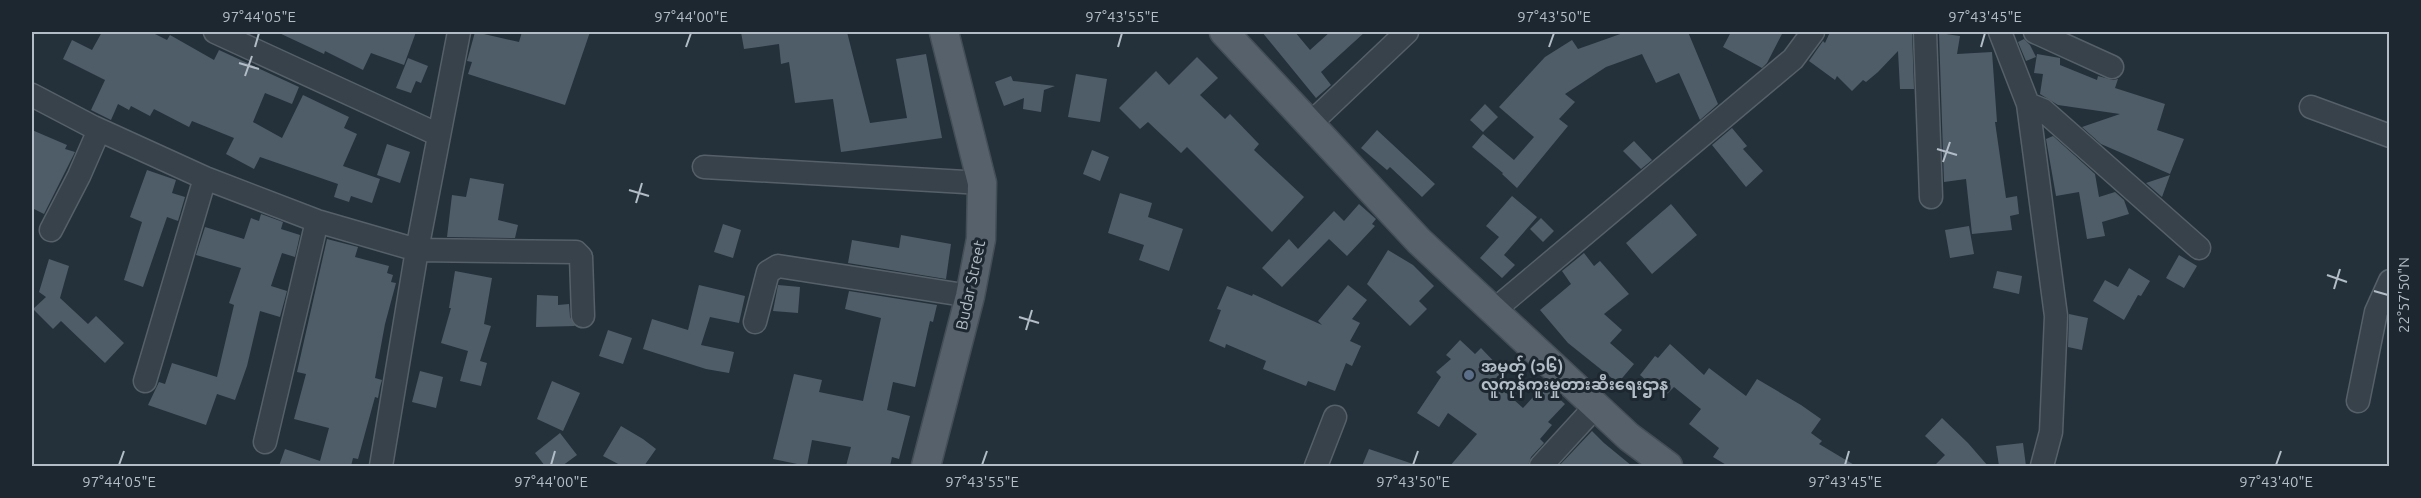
<svg xmlns="http://www.w3.org/2000/svg" width="2421" height="498" viewBox="0 0 2421 498" font-family="Ubuntu,'Noto Sans Myanmar',sans-serif">
<rect width="100%" height="100%" fill="#24313b"/>
<path fill="#4f5d69" d="M102 32H151L167 40 170 35 214 60 219 50 299 87 292 104 265 93 253 122 282 138 303 95 349 117 344 128 357 134 343 166 380 179 372 203 351 196 349 202 334 197 338 184 260 157 254 169 226 154 234 138 192 121 189 127 154 109 150 116 131 106 129 110 118 104 111 120 91 110 105 80 63 59 72 40 92 50Z
M277 32H416L404 65 371 53 363 70 325 51 324 54Z
M475 32 519 42 522 32H590L565 105 468 74 472 62 467 61Z
M741 32H847L870 123 907 118 896 59 926 54 942 138 841 152 833 99 795 103 789 62 781 64 779 44 744 49Z
M1262 32H1295L1310 50 1330 32H1365L1321 72 1331 85 1316 98Z
M1626 32H1688L1718 104 1700 120 1679 73 1656 83 1642 54 1606 67 1565 94 1575 102 1559 119 1568 126 1517 188 1502 174 1503 173 1472 147 1483 134 1514 160 1534 137 1499 107 1545 57 1572 40 1578 49Z
M1731 32H1783L1767 63 1762 68 1723 47Z
M1830 32H1912L1914 89H1900L1898 51 1878 72 1866 82 1863 80 1852 91 1837 76 1835 80 1809 61 1823 41 1825 43Z
M1939 33 1960 36 1957 54 1992 52 1997 122H1995L2006 198 2017 196 2019 214 2010 216 2012 230 1972 234 1966 179 1944 182Z
M2024 39 2030 45 2036 57 2026 61 2018 42Z
M2037 54 2060 58V65L2097 80 2098 76 2113 80 2118 79 2115 88 2165 104 2157 130 2184 139 2170 174 2101 144 2082 127 2120 114 2058 105 2040 94 2043 74 2034 73Z
M1197 57 1218 78 1200 95 1225 119 1230 114 1259 144 1254 150 1304 197 1272 232 1187 147 1181 153 1148 122 1140 129 1119 108 1156 71 1169 85Z
M408 58 428 66 421 83 416 81 411 93 396 88Z
M1076 74 1107 79 1100 122 1068 117Z
M1011 76 1013 81 1055 86 1044 90 1041 112 1023 109 1024 98 1004 106 995 82Z
M1485 104 1498 117 1483 132 1470 120Z
M1732 128 1747 146 1743 149 1763 171 1746 187 1712 145Z
M32 130 67 145 65 149 75 152 44 214 32 208Z
M1377 130 1435 184 1422 197 1390 167 1387 170 1361 148Z
M2053 136 2095 174 2099 197 2115 192 2124 200 2129 214 2102 222 2105 236 2087 239 2079 192 2056 196 2046 139Z
M1634 141 1652 160 1641 169 1623 151Z
M387 144 410 152 400 183 377 175Z
M1092 150 1109 157 1100 181 1083 174Z
M147 170 176 180 172 193 185 197 178 221 167 217 143 287 124 280 142 222 130 217Z
M2170 175 2162 197 2146 183Z
M470 178 504 184 498 220 518 225 515 238 447 237 452 195 466 197Z
M1120 193 1152 203 1148 217 1183 229 1169 271 1139 260 1144 245 1108 233Z
M1512 196 1537 217 1504 255 1515 265 1502 278 1480 258 1499 237 1486 226Z
M1359 204 1376 219 1372 224 1375 226 1347 256 1329 239 1282 287 1262 268 1289 239 1298 249 1334 211 1344 221Z
M1671 204 1697 235 1652 274 1626 243Z
M261 214 283 222 281 229 300 235 295 257 282 253 271 286 287 291 280 317 260 311 247 366 235 400 217 394 206 425 148 405 159 382 165 384 172 363 217 377 234 305 229 303 241 268 196 255 205 227 244 239 251 218 259 221Z
M1541 218 1554 231 1543 242 1530 229Z
M723 224 741 230 733 258 714 252Z
M1969 226 1974 254 1950 258 1945 230Z
M901 235 951 244 946 279 848 263 852 240 899 248Z
M327 239 358 247 355 257 389 266 387 273 393 275 391 282 396 283 385 324 375 378 382 380 380 387 378 398 375 397 358 459 353 458 351 466H279L285 449 320 461 329 428 294 419 306 374 297 372Z
M1388 250 1413 265 1434 286 1419 301 1427 309 1410 326 1367 284Z
M1584 253 1594 266 1600 261 1629 294 1604 314 1622 330 1610 343 1634 364 1618 383 1568 343 1540 310 1571 284 1562 271Z
M2179 255 2197 266 2184 288 2166 278Z
M49 259 69 266 60 298 88 324 96 316 124 343 105 363 61 321 53 329 33 309 46 297 39 292Z
M2129 268 2150 281 2141 296 2138 295 2124 320 2093 301 2105 280 2118 287Z
M455 271 492 278 484 324 491 326 480 361 487 363 481 386 460 381 468 351 441 343 451 308H449Z
M1997 271 2022 276 2019 294 1993 288Z
M699 285 745 296 739 323 710 317 701 345 734 352 729 373 706 369 643 349 652 319 688 330Z
M778 285 800 287 798 313 773 311Z
M1348 285 1367 300 1352 319 1360 323 1350 341 1361 346 1352 366 1346 363 1335 391 1308 381 1306 386 1263 369 1266 361 1226 344 1225 348 1209 341 1221 310 1217 309 1227 286 1252 296 1253 294 1322 325 1318 321Z
M849 291 937 305 933 322 930 321 915 387 893 382 887 410 910 416 899 459 892 457 890 466H846L851 447 812 440 807 466 773 459 794 374 822 380 819 392 863 401 881 318 845 309Z
M537 295 558 296V305L569 304 570 317 575 326 536 327Z
M2069 314 2088 318 2082 350 2068 347Z
M608 330 632 338 623 364 599 356Z
M1460 340 1475 354 1481 348 1503 371 1493 381 1523 408 1544 385 1565 404 1548 422 1552 425 1540 439 1544 443 1531 457 1528 466H1450L1477 434 1448 413 1439 427 1417 413 1441 377 1436 372 1451 359 1446 355Z
M1670 344 1704 375 1709 368 1746 396 1757 379 1801 405 1821 419 1811 433 1822 441 1819 444 1856 466H1728L1713 457 1719 448 1689 424 1701 409 1674 387 1665 396 1640 375 1655 356 1658 358Z
M420 371 443 377 436 408 412 402Z
M552 381 580 393 563 431 537 419Z
M1942 418 1968 443 1988 466H1934L1945 455 1925 436Z
M621 426 643 439 656 449 644 466H622L603 456Z
M1592 431 1604 443 1632 466H1559Z
M560 433 577 455 562 466H545L535 453Z
M2023 443 2026 466H1999L1996 446Z
M1369 449 1413 464V466H1362Z"/>
<g fill="none" stroke-linecap="round" stroke-linejoin="round">
<defs>
<path id="minor" d="M215 32 439 135
M1925 32 1931 197
M2000 32 2028 104 2056 316 2051 432 2042 466
M2035 32 2112 67
M32 95 93 127 205 178 317 221 417 250 576 252 581 257 583 316
M2028 104 2043 110 2199 248
M2311 107 2390 136
M1311 123 1407 32
M704 167 982 183
M51 230 79 176 99 130
M1493 311 1793 59 1813 32
M755 322 768 272 778 266 970 296
M145 381 205 178
M2358 401 2376 312 2390 281
M265 442 317 221
M381 466 417 250 459 32
M1316 466 1335 417
M1541 466 1595 407"/>
<path id="major" d="M1224 32 1419 241 1629 437 1668 466
M926 466 970 296 981 239 982 183 944 32"/>
</defs>
<use href="#minor" stroke="#566069" stroke-width="25"/>
<use href="#major" stroke="#444e57" stroke-width="31"/>
<use href="#minor" stroke="#38424b" stroke-width="22"/>
<use href="#major" stroke="#56616b" stroke-width="28"/>
</g>
<path fill="none" stroke="#b3bdc7" stroke-width="2" d="M255 47 259 33M686 47 691 33M1118 47 1122 33M1549 47 1554 33M1981 47 1985 33M239 63 259 69M245 76 252 56M1937 149 1957 155M1943 162 1950 142M629 190 649 196M636 203 642 183M2327 275 2347 282M2334 289 2340 269M2374 291 2388 295M1019 317 1039 323M1026 330 1032 310M119 465 124 451M551 465 555 451M982 465 987 451M1413 465 1418 451M1845 465 1849 451M2276 465 2281 451"/>
<circle fill="#5c6f8a" stroke="#1d2730" stroke-width="2" cx="1469" cy="375" r="6"/>
<g text-anchor="middle" stroke-width="6" stroke-linejoin="round" paint-order="stroke">
<g font-size="16" fill="#b3bdc7" stroke="#1d2730">
<text transform="translate(970 285) rotate(-78)" y="6">Budar Street</text>
</g>
<g font-size="16" font-weight="bold" fill="#b3bdc7" stroke="#1d2730" text-anchor="start">
<text x="1481" y="372">အမှတ် (၁၆)<tspan x="1481" dy="18">လူကုန်ကူးမှုတားဆီးရေးဌာန</tspan></text>
</g>
</g>
<rect width="2421" height="498" fill="none" stroke="#1d2730" stroke-width="66"/>
<rect x="33" y="33" width="2355" height="432" fill="none" stroke="#b3bdc7" stroke-width="2"/>
<g font-size="15" text-anchor="middle" fill="#b3bdc7">
<text x="259" y="22">97°44'05"E</text>
<text x="691" y="22">97°44'00"E</text>
<text x="1122" y="22">97°43'55"E</text>
<text x="1554" y="22">97°43'50"E</text>
<text x="1985" y="22">97°43'45"E</text>
<text transform="translate(2404 295) rotate(-90)" y="5">22°57'50"N</text>
<text x="119" y="487">97°44'05"E</text>
<text x="551" y="487">97°44'00"E</text>
<text x="982" y="487">97°43'55"E</text>
<text x="1413" y="487">97°43'50"E</text>
<text x="1845" y="487">97°43'45"E</text>
<text x="2276" y="487">97°43'40"E</text>
</g>
</svg>
